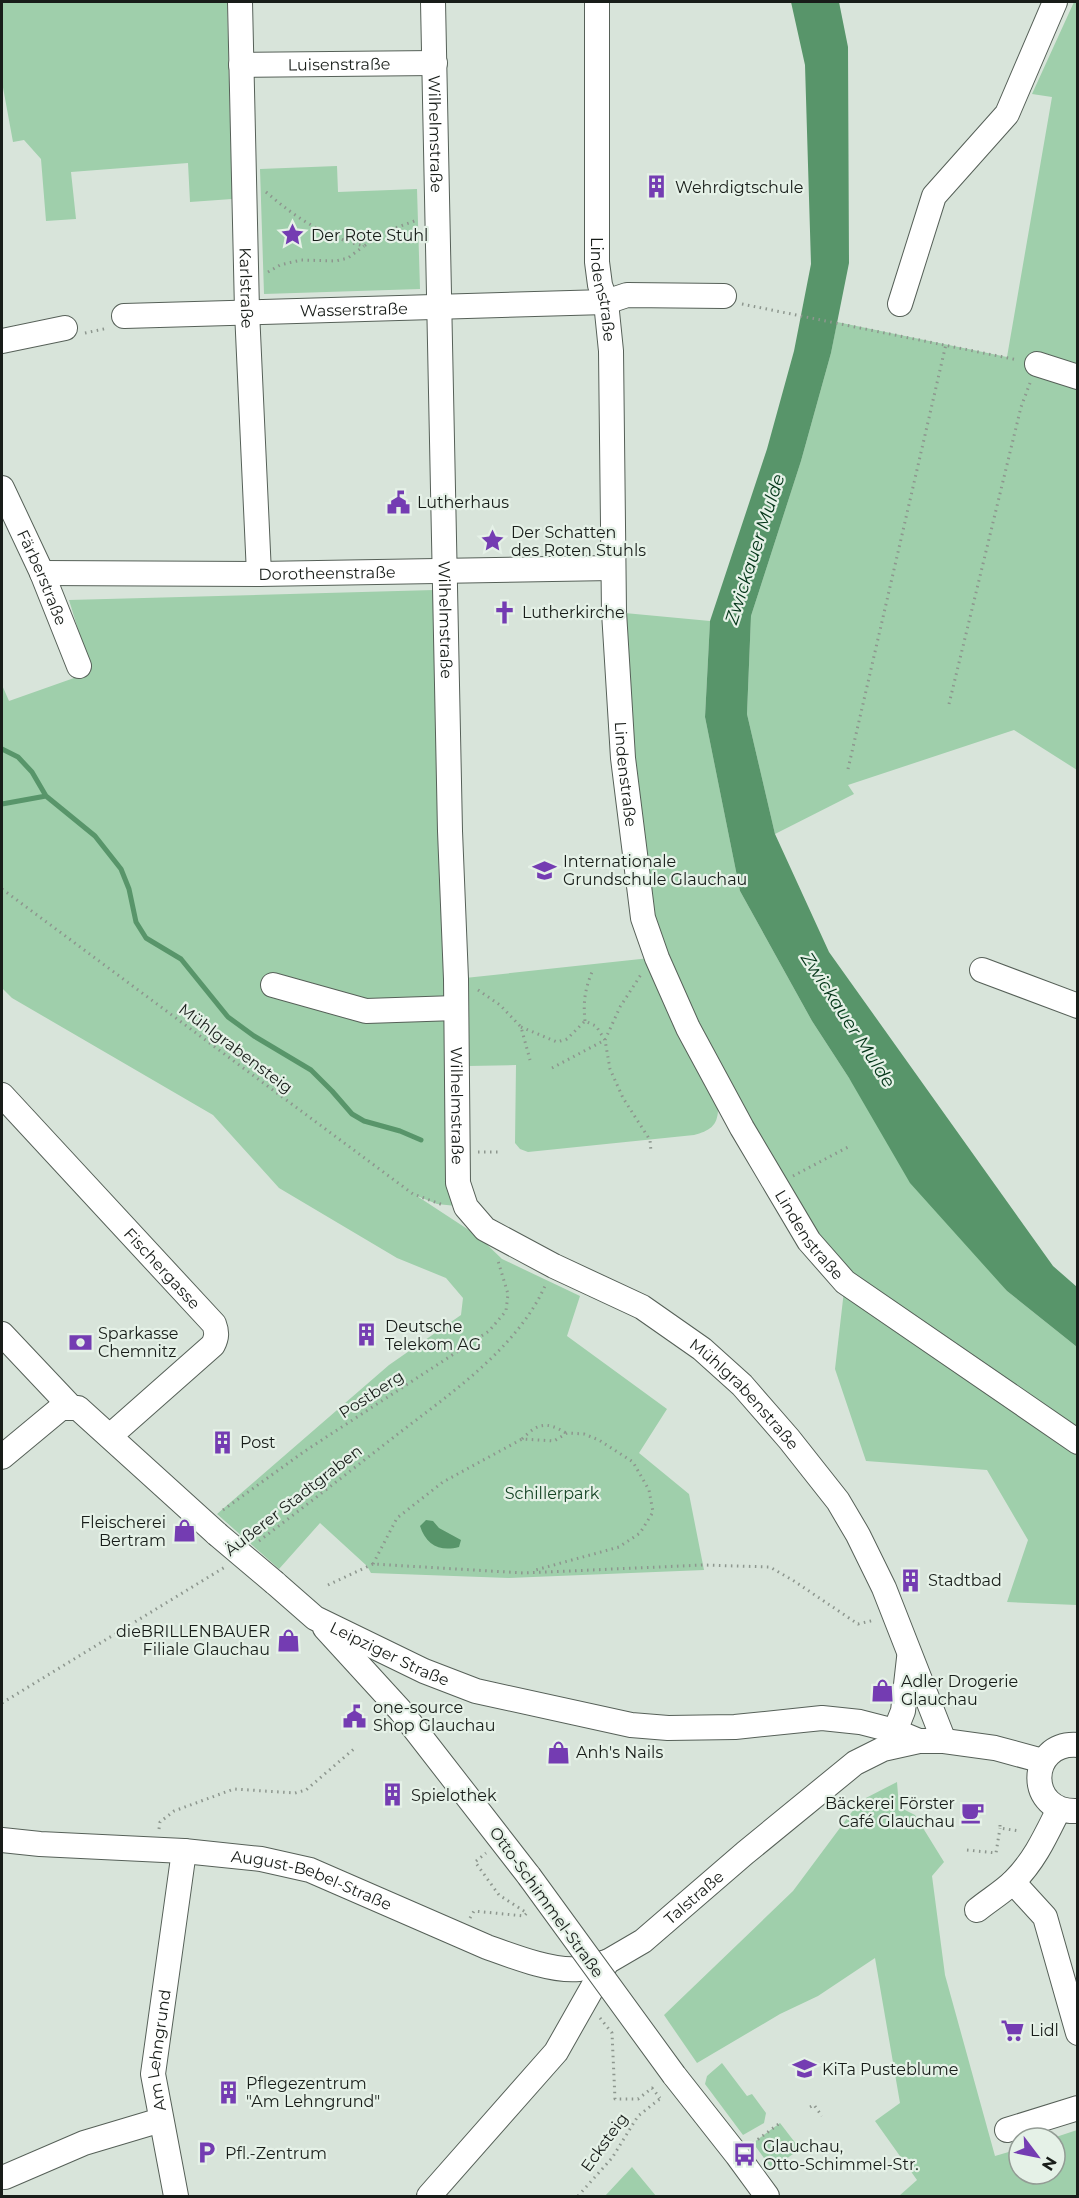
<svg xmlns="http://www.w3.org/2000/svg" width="1079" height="2198" viewBox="0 0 1079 2198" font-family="Montserrat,sans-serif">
<rect width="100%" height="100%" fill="#d8e4da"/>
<path fill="#9fcfab" d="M2 2H227L232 199 190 202 188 163 71 172 76 219 46 221 41 159 24 140 13 142 2 82Z
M1074 2H1077V770L1014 730 848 785 854 794 775 834 747 714 751 616 801 461 831 353 837 322 1007 357 1052 97 1032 94Z
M337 166 338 192 417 189 420 289 264 294 260 169Z
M434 590 466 1207 437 1204 417 1196 478 1236 502 1259 580 1296 567 1336 667 1409 639 1453 689 1494 704 1570 509 1578 371 1573 367 1566 320 1523 279 1569 217 1514 389 1365 461 1315 463 1298 446 1278 397 1258 279 1188 213 1115 12 998 2 988V685L9 701 91 672 69 600Z
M614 612 710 621 705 717 740 891 812 1021 849 1078 1007 1291 1077 1347V1605L1007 1602 1028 1540 987 1470 866 1461 835 1369 845 1282 657 958Z
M650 958 718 1109C718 1126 709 1131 694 1135L528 1152 520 1149 515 1143 516 1065 468 1066 465 978Z
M897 1782 899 1807 915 1815 944 1862 932 1876 945 1975 995 2156 1019 2149V2174H1055V2138H1053L1077 2130V2196H899L917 2180 875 2121 900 2103 875 1958 818 1996 780 2014 697 2063 664 2015 793 1891 860 1801Z
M722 2063 747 2096 752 2094 766 2113 764 2123 743 2135 705 2084 707 2076Z
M780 2123 800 2149 772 2169 753 2143Z
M632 2167 656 2196H605Z"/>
<path fill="#58956a" d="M791 2H839L848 47 849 263 831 353 801 461 751 616 747 714 775 834 829 952 1053 1266 1077 1287V1347L1007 1291 910 1183 849 1078 812 1021 740 891 705 717 710 621 767 449 794 351 811 264 805 65Z
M426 1520 433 1521 439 1528 461 1540 459 1547C440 1552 426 1545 420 1526Z"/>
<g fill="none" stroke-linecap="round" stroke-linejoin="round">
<path stroke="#58956a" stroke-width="5" d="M2 749 18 757 32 772 46 796 95 836 121 869 129 889 136 922 146 938 181 959 228 1017 254 1036 311 1070 332 1091 352 1114 364 1121 400 1131 421 1140
M2 804 46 796"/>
<defs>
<g id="minor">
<path id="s1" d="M240 2 247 311 259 574"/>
<path id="s2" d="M433 2 450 831 456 979 458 1183 466 1207 485 1229 554 1266 642 1307 702 1349 742 1385 789 1439 838 1501 858 1535 884 1588 944 1741"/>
<path id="s3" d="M597 2V262L600 285 606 302 611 351 614 612 623 758 643 918 657 958 688 1028 742 1128 809 1241 845 1282 1078 1442"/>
<path id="s4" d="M241 65 435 63"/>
<path d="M900 304 934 196 1007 114 1055 2"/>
<path id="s5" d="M124 316C284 310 445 308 606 302L627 295 724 296"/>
<path d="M2 341 65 328"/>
<path d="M1037 364 1078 377"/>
<path id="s6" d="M2 488 42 573 79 666"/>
<path id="s7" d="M42 573 259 574 612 568"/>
<path d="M982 970 1078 1006"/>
<path d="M273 985 366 1011 456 1008"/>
<path id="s8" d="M2 1095 214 1324C217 1332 217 1337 213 1345L110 1436"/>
<path d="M2 1334 71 1407"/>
<path d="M2 1457 61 1408H78L217 1534"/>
<path id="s9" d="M275 1583 315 1618 424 1671 476 1691 631 1725 668 1728 735 1727 822 1718 860 1722 895 1731 919 1741"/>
<path d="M325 1628 400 1710 529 1876"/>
<path d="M895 1731 903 1711 909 1658"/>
<path d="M1078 1745C1027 1741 1026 1814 1078 1811"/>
<path id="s10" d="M2 1840 40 1844 184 1851 261 1859 310 1870 487 1947C512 1956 553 1972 579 1969 589 1967 598 1964 607 1962"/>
<path d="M1013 1882 1045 1917 1078 2033"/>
<path d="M977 1910C989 1900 1003 1892 1014 1881 1035 1860 1046 1835 1059 1809"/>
<path d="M674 2075 737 2155 767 2196"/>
<path d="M1007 2130 1078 2108"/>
<path d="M5 2177 84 2143 161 2120"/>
<path id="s11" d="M176 2196 153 2074 184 1851"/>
<path id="s12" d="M429 2196 556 2052 607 1962 643 1941 745 1853 855 1763 883 1749 919 1741H944L995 1748 1043 1761"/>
</g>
</defs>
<use href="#minor" stroke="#566058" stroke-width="26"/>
<path stroke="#8d968e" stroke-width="3" stroke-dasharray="1.5 4.5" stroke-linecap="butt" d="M266 192C296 218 325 237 364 246L390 230 417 220
M268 272 280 265 301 260 336 261 348 258 364 246
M742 304 1018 360
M85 333 108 328
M949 704 1021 407 1030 383
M848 769 946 344
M2 889 413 1194 443 1205
M478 990 500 1005 521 1027 530 1060
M585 1021C583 1002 585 989 592 972
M521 1027 557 1042 567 1039 585 1021 596 1026 605 1040 610 1069 623 1098 650 1140 651 1152
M552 1068 605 1040 620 1007 642 973
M478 1152H498
M793 1176 850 1146
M522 1439C538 1423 546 1421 566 1433
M223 1510 305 1451 489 1331 506 1311 508 1294 498 1261
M259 1541C304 1507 349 1472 394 1437 448 1395 516 1350 545 1286
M373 1564 397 1518 443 1482 522 1439 554 1441 567 1433 584 1434 599 1440 633 1462 649 1490 653 1512 640 1533 619 1547 532 1571
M328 1585 373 1564 524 1573 703 1565 770 1567 794 1581 858 1624 875 1620
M2 1703 225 1567
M1000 1825V1828L1019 1831
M159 1829 160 1822 174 1811 234 1789 295 1793 306 1790 355 1748
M967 1850 996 1853 1000 1828
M470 1918 474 1911 524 1916 527 1913 499 1895 478 1866 475 1862 486 1853
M600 2018 612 2033 615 2099H638L652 2088 660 2098
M810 2107 814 2105 822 2116
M753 2143 780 2123
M578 2196 612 2158 638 2116 661 2098"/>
<use href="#minor" stroke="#fff" stroke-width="24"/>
<defs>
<path id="minor-bridge" d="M217 1534 275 1583
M529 1876 674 2075"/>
</defs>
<use href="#minor-bridge" stroke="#566058" stroke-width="26" stroke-linecap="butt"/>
<use href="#minor-bridge" stroke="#fff" stroke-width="24"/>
</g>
<defs>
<symbol id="building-bare" viewBox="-9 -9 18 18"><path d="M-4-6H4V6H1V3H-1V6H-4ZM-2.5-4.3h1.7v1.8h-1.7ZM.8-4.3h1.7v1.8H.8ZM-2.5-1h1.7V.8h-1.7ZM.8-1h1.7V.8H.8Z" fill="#743cb2" stroke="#e5f1e7" stroke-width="2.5" paint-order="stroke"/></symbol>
<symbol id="sight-bare" viewBox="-9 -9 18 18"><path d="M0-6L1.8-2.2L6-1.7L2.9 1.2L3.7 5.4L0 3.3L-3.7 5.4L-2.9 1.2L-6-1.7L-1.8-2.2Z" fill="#743cb2" stroke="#e5f1e7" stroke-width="2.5" paint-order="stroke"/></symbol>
<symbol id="civic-bare" viewBox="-9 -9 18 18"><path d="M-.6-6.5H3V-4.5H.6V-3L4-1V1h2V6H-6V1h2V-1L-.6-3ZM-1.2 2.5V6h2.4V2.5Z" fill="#743cb2" stroke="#e5f1e7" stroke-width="2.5" paint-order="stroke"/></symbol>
<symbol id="church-bare" viewBox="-9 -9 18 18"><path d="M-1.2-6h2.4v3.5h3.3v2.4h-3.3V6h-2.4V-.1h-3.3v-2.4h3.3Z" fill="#743cb2" stroke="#e5f1e7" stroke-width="2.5" paint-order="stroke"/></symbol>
<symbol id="school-bare" viewBox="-9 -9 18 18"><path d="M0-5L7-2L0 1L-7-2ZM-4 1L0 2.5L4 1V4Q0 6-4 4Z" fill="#743cb2" stroke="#e5f1e7" stroke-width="2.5" paint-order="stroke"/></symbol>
<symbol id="bank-bare" viewBox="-9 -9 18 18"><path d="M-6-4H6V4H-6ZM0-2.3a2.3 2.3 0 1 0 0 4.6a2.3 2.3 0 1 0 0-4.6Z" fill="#743cb2" stroke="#e5f1e7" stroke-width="2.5" paint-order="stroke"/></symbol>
<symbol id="shop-bare" viewBox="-9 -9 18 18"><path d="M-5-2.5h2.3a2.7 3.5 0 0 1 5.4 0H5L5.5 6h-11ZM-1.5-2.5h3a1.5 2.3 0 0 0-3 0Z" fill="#743cb2" stroke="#e5f1e7" stroke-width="2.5" paint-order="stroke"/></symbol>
<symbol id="cafe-bare" viewBox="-9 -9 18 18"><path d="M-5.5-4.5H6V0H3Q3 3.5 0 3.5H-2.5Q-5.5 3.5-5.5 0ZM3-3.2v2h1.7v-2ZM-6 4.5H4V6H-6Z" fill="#743cb2" stroke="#e5f1e7" stroke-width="2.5" paint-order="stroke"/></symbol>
<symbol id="supermarket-bare" viewBox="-9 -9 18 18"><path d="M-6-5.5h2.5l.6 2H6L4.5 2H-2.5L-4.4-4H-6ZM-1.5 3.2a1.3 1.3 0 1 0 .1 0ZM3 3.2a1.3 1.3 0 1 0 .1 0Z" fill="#743cb2" stroke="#e5f1e7" stroke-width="2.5" paint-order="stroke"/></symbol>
<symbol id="parking-bare" viewBox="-9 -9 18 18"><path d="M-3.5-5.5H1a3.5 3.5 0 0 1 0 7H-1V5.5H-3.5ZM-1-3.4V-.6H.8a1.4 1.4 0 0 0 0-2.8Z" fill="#743cb2" stroke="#e5f1e7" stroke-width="2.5" paint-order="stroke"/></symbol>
<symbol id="bus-bare" viewBox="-9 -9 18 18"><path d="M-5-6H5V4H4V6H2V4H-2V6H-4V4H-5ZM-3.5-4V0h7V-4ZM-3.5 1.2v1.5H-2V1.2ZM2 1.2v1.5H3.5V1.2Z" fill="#743cb2" stroke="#e5f1e7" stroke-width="2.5" paint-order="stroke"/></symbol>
</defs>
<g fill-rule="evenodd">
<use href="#building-bare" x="640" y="170" width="33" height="33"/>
<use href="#sight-bare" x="276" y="218" width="33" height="33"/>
<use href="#civic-bare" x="382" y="486" width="33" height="33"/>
<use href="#sight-bare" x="476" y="524" width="33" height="33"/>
<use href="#church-bare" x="488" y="596" width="33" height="33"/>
<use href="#school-bare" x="528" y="854" width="33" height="33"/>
<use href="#building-bare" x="350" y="1318" width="33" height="33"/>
<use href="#bank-bare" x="64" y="1326" width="33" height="33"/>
<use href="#building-bare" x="206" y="1426" width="33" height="33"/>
<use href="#shop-bare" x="168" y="1514" width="33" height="33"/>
<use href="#building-bare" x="894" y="1564" width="33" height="33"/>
<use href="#shop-bare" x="272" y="1624" width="33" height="33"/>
<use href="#shop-bare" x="866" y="1674" width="33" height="33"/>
<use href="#civic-bare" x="338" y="1700" width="33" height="33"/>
<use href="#shop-bare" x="542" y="1736" width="33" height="33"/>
<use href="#building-bare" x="376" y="1778" width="33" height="33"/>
<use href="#cafe-bare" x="956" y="1796" width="33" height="33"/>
<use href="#supermarket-bare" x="996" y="2014" width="33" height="33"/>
<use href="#school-bare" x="788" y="2052" width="33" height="33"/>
<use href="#building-bare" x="212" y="2076" width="33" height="33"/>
<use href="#parking-bare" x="190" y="2136" width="33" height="33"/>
<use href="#bus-bare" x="728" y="2138" width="33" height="33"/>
</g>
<g text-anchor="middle" stroke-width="4.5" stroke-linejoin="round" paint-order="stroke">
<g font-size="16" fill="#181d19" stroke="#e5f1e7">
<text dy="6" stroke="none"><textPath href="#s4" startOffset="98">Luisenstraße</textPath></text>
<text dy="6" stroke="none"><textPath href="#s2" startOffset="132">Wilhelmstraße</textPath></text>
<text dy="6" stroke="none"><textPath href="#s1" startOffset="286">Karlstraße</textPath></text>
<text dy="6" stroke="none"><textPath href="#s3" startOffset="288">Lindenstraße</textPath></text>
<text dy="6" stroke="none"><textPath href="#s5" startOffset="230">Wasserstraße</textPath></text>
<text dy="6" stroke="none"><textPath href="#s7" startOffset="285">Dorotheenstraße</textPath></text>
<text dy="6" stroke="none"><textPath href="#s6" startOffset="98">Färberstraße</textPath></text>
<text dy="6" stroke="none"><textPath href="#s2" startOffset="618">Wilhelmstraße</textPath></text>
<text dy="6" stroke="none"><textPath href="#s3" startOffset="774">Lindenstraße</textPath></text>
<text transform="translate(236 1048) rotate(37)" y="6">Mühlgrabensteig</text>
<text dy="6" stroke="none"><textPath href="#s2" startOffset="1104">Wilhelmstraße</textPath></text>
<text dy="6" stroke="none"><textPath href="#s3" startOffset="1278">Lindenstraße</textPath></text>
<text dy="6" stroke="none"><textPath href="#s8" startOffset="236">Fischergasse</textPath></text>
<text transform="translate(371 1394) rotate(-33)" y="6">Postberg</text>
<text dy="6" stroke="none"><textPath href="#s2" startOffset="1546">Mühlgrabenstraße</textPath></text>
<text transform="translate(293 1500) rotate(-38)" y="6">Äußerer Stadtgraben</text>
<text dy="6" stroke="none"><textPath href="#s9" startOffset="136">Leipziger Straße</textPath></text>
<text dy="6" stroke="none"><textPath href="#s10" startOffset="314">August-Bebel-Straße</textPath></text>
<text dy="6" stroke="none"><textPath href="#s12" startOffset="404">Talstraße</textPath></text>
<text transform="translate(547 1902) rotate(54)" y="6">Otto-Schimmel-Straße</text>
<text dy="6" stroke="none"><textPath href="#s11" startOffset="148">Am Lehngrund</textPath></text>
<text transform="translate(604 2142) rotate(-54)" y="6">Ecksteig</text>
</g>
<g font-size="16" fill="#181d19" stroke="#e5f1e7" text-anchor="start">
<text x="675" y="193">Wehrdigtschule</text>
<text x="311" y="241">Der Rote Stuhl</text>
<text x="417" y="508">Lutherhaus</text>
<text x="511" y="538">Der Schatten<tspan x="511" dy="18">des Roten Stuhls</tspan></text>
<text x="522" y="618">Lutherkirche</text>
<text x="563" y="867">Internationale<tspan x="563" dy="18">Grundschule Glauchau</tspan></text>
<text x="385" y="1332">Deutsche<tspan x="385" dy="18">Telekom AG</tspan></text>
<text x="98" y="1339">Sparkasse<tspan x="98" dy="18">Chemnitz</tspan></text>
<text x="240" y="1448">Post</text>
<text x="166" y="1528" text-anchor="end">Fleischerei<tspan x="166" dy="18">Bertram</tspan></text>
<text x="928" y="1586">Stadtbad</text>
<text x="270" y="1637" text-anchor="end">dieBRILLENBAUER<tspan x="270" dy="18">Filiale Glauchau</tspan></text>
<text x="901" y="1687">Adler Drogerie<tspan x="901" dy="18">Glauchau</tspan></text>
<text x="373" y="1713">one-source<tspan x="373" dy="18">Shop Glauchau</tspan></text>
<text x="576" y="1758">Anh's Nails</text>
<text x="411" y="1801">Spielothek</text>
<text x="955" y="1809" text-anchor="end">Bäckerei Förster<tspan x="955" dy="18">Café Glauchau</tspan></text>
<text x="1030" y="2036">Lidl</text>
<text x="822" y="2075">KiTa Pusteblume</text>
<text x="246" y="2089">Pflegezentrum<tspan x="246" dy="18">"Am Lehngrund"</tspan></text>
<text x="763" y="2152">Glauchau,<tspan x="763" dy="18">Otto-Schimmel-Str.</tspan></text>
<text x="225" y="2159">Pfl.-Zentrum</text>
</g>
<g font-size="16" fill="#164526" stroke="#e5f1e7">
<text x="552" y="1499">Schillerpark</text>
</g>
<g font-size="18" font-style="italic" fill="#033518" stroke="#e5f1e7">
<text transform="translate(755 549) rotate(-72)" y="6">Zwickauer Mulde</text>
<text transform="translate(848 1020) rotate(57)" y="6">Zwickauer Mulde</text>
</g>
</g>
<rect width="1079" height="2198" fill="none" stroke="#181d19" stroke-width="6"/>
<g transform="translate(1037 2156) rotate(122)"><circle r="28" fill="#e5f1e7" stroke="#939c95" stroke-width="1.5"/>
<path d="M0-4.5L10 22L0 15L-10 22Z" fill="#743cb2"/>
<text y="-9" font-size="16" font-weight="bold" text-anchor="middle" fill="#181d19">N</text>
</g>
</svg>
